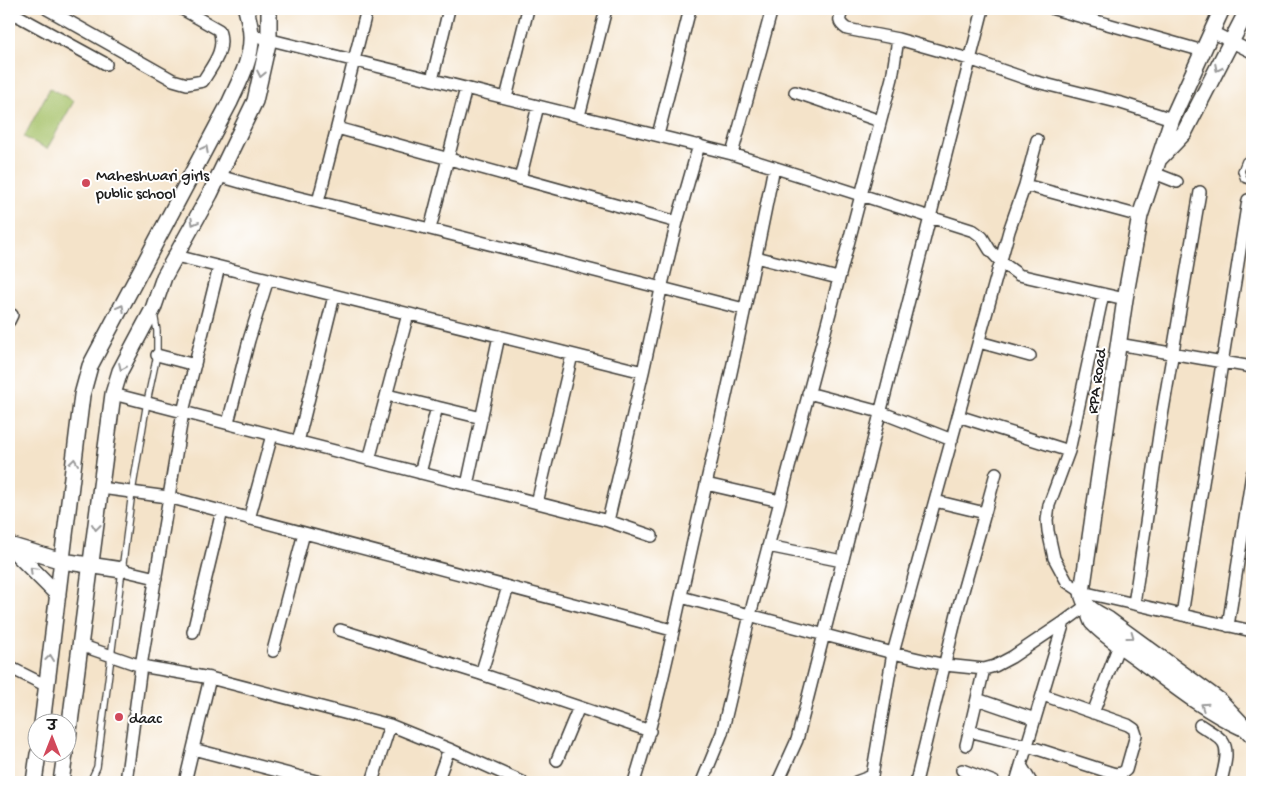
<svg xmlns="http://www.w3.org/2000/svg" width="1261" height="791" viewBox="0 0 1261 791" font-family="'Gochi Hand','Playpen Sans Deva',sans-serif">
<rect width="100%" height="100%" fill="#fff"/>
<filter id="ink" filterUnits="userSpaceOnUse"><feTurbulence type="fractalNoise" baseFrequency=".02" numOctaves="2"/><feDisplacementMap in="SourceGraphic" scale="10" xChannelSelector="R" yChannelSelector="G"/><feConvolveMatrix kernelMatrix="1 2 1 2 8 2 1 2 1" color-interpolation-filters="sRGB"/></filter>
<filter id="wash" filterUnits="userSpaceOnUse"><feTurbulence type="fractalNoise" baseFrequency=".0096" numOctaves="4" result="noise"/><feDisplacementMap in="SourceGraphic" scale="20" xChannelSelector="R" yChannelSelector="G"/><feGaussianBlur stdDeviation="1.12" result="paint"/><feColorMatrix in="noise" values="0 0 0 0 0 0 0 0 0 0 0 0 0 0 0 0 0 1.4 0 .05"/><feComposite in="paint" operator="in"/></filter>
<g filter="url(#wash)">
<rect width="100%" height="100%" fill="#f4e3c9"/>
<path fill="#a5c168" stroke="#606e42" d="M50 88 74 101 47 149 24 137Z"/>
</g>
<g filter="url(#ink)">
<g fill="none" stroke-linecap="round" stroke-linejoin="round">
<defs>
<path id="lane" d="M1252 156 1245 161 1241 171 1244 179 1252 182
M90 782 97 767 132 492 147 402 157 355V331L154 313"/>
<path id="street" d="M47 9 173 80 187 84 203 81C213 64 226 50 219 30L182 9
M843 9C839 19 837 22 847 29L898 39 969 59 1033 81 1121 103 1172 119
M1054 9 1203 51
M9 11 106 64
M1212 32 1252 52
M251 35 732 154 974 231 982 237 990 250 1001 262 1019 275 1125 299
M432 80 449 9
M795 92 880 121
M506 98 528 9
M579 116 606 9
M337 128 677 222 699 145
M658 135 690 9
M732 154 772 9
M1154 173 1177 182
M219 176 272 191 430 229 744 309
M520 179 538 106
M1025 185 1037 140
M318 202 367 9
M430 229 466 88
M176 256 643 372 661 289 677 222
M756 257 838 278
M1103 294 1069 451 1049 505 1047 520 1048 531 1054 558 1067 582 1082 592 1252 631
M9 314 12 315 9 321
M979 342 1030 356
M1118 344 1252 367
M157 355 195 365
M808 393 880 412 952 440
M113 394 608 521 652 536
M387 395 482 418
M958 416 1069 451
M228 423 249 340 268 279
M298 442 334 296
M369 460 408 314
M420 473 437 407
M706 484 780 501
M467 485 499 336
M101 488 168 497 672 630
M537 503 572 355
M985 513 996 473
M249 519 272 435
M608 521 643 372
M768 546 842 561
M122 570 156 578
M681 597 893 653 945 665 984 669 995 666 1012 657 1064 622 1086 606
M1134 604 1160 428 1200 192
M1182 615 1248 200
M1228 626 1252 474
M340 630 481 674 650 731
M193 632 222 511
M80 645 141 666 210 678 390 725 449 749 522 782
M273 651 304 533
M9 667 47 686
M481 674 508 587
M977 699 1035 719
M1093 713 1119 645
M1200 725C1207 730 1218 735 1223 742 1230 752 1223 771 1221 782
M969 731 1028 746 1115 774 1122 773 1126 770 1136 735 1134 729 1128 725 1043 695
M966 745 984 669
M193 749 320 782
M557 760 579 707
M1022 767 1031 782
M962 770 994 782
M126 782 141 666 183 412 219 267
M185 782 210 678
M372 782 390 725
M437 782 449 749
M634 782C660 701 676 616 695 533 723 411 750 289 774 167
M702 782 722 733 750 615 892 78 898 39
M778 782 797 740 983 9
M856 782 872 776 893 653 1009 231 1025 185 1140 216
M916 782 959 605 985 513 935 501
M1016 782 1064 622"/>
<path id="secondary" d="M1222 9 1172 119 1140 216 1125 299 1082 592C1084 609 1096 612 1109 620L1220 701 1252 735
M1160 158 1184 133 1248 9
M9 545 62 561 122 570
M10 547 58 595
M1090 610V617L1092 622C1107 638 1127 650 1144 663 1175 686 1206 711 1241 727
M42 724 82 395 90 366 230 102C239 82 252 59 251 36 251 27 248 17 246 9
M68 738 113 394 120 371 153 309 164 277 210 194 255 101 269 39V9
M34 782 38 754
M61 782 65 754"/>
</defs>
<use href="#lane" stroke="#3c3a36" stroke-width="8"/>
<use href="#street" stroke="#3c3a36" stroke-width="14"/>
<use href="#secondary" stroke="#3c3a36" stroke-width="18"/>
<use href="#lane" stroke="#fff" stroke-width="5.5"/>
<use href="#street" stroke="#fff" stroke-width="11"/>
<use href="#secondary" stroke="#fff" stroke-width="15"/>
</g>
<defs><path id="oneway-chevron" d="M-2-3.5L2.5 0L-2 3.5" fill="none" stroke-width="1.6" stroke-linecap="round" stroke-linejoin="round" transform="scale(1.25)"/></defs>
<g stroke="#999">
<use href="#oneway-chevron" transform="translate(1218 68) rotate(117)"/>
<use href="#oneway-chevron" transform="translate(261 74) rotate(102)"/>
<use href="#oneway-chevron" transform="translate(205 149) rotate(-62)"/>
<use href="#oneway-chevron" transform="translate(194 222) rotate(119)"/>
<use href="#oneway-chevron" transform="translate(121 308) rotate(-62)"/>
<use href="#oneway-chevron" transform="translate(122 367) rotate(115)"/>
<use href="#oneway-chevron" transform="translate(74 462) rotate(-83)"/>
<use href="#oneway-chevron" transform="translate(96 527) rotate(97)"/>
<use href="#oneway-chevron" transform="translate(33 570) rotate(-135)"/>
<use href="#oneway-chevron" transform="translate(1131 636) rotate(36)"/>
<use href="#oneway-chevron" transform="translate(50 658) rotate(-83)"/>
<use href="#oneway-chevron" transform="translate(1204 706) rotate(-146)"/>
</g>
</g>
<g fill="#d1495b" stroke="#fff" stroke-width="2">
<circle cx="86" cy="183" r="5"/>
<circle cx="119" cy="717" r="5"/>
</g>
<g text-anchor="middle" stroke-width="4" stroke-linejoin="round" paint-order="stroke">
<g font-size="16" fill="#1c1c1c" stroke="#fff" text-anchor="start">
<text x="96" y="180">Maheshwari girls<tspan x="96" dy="18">public school</tspan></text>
<text x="129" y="723">daac</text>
</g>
<g font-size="16" fill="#1c1c1c" stroke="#fff">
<text transform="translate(1095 381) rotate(-82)" y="6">RPA Road</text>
</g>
</g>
<rect width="1261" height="791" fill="none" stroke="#fff" stroke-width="30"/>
<g transform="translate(52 738)"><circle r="24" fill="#ffffff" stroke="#a4a4a4"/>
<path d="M0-4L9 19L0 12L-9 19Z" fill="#d1495b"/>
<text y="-8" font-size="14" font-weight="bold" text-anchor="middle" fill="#1c1c1c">उ</text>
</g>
</svg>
